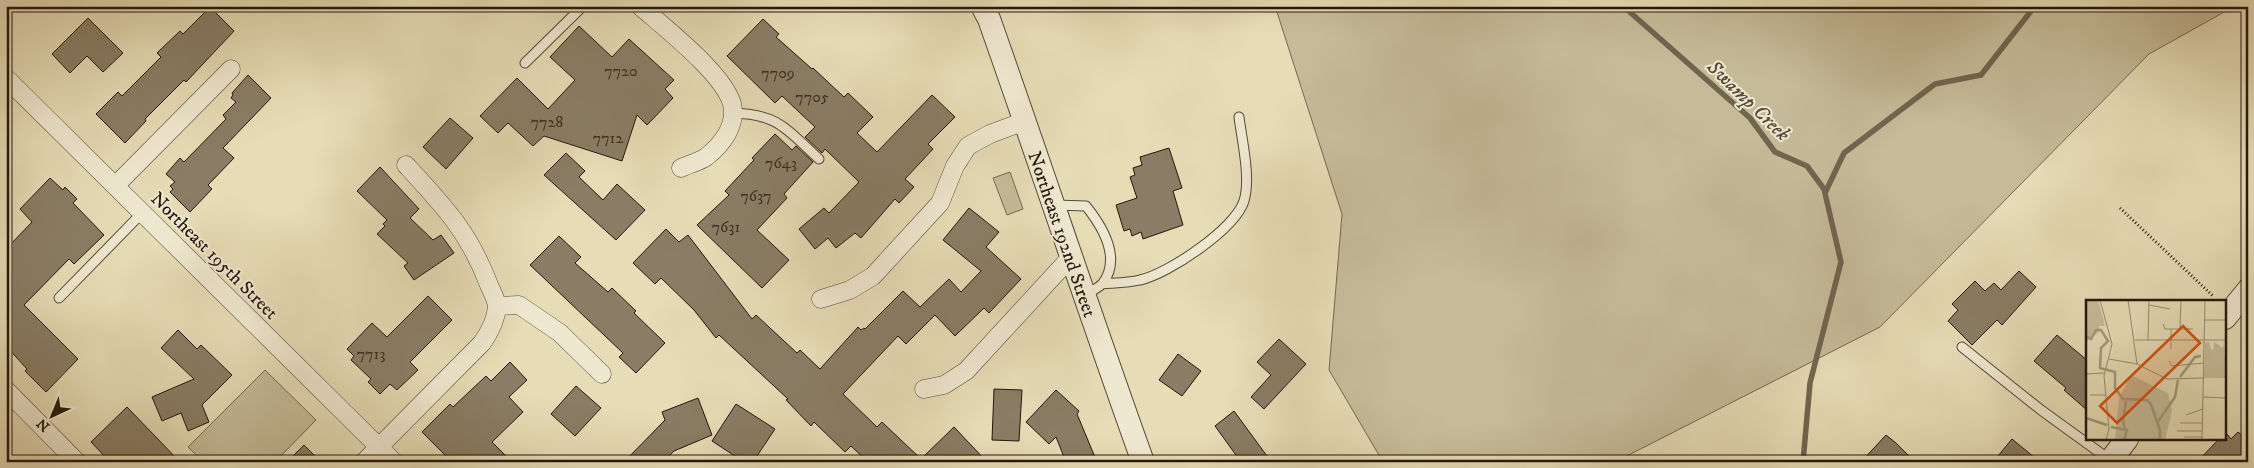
<svg xmlns="http://www.w3.org/2000/svg" width="2254" height="468" viewBox="0 0 2254 468" font-family="'IM FELL DW Pica',serif">
<rect width="100%" height="100%" fill="#e6dcb6"/>
<filter id="stains"><feTurbulence type="fractalNoise" baseFrequency=".004" numOctaves="4"/><feColorMatrix values="0 0 0 0 .2 0 0 0 0 .09 0 0 0 0 .02 0 0 0 .5 -.17"/></filter>
<radialGradient id="worn" r=".72"><stop offset=".6" stop-color="#630" stop-opacity="0"/><stop offset="1" stop-color="#630" stop-opacity=".3"/></radialGradient>
<path fill="#c5bb99" stroke="#746953" d="M1275 6H2235L2149 54 1880 327 1615 462H1383L1329 370 1342 214Z
M1010 172 1023 209 1007 215 993 178Z
M265 370 316 420 275 462H203L188 447Z"/>
<g fill="none" stroke-linecap="round" stroke-linejoin="round">
<path stroke="#716550" stroke-width="5.5" d="M1623 6 1750 118 1775 152 1807 166 1824 189 1841 262 1810 383 1803 462
M1825 193 1844 153 1935 84 1981 75 2035 6"/>
</g>
<path fill="#897d65" stroke="#24170d" d="M210 7 234 31 186 82 184 80 145 119 146 121 125 143 96 114 118 92 122 96 161 57 157 53 180 31 183 34Z
M88 18 123 53 103 72 87 56 70 73 52 54Z
M763 19 779 34 776 37 812 69 813 68 844 97 848 93 873 117 857 133 877 152 932 95 955 117 928 144 933 149 905 179 914 187 899 203 895 199 861 238 855 233 836 248 828 238 815 249 799 229 824 208 829 213 859 182 825 149 822 153 805 137 815 127 782 96 775 103 727 56Z
M579 26 612 57 629 39 674 80 665 89 673 98 647 125 637 115 622 161 544 136 533 146 508 123 498 133 480 116 517 78 548 109 575 80 550 57Z
M248 75 271 98 223 148 234 158 208 185 212 189 190 212 170 192 173 189 170 186 175 182 166 174 180 158 184 162 226 119 223 115 236 102 231 98 233 95 232 93Z
M450 118 473 138 446 169 423 147Z
M775 134 792 150 796 146 813 162 784 194 787 198 757 230 789 260 762 288 697 225 729 195 725 191 754 160 752 158Z
M1169 148 1182 188 1173 191 1183 225 1143 239 1141 232 1132 236 1130 229 1124 231 1116 205 1137 198 1130 177 1135 175 1133 168 1142 165 1140 157Z
M566 153 585 171 579 177 603 200 617 184 645 210 616 240 544 175Z
M380 167 419 209 410 218 433 240 441 235 454 253 414 280 404 266 408 263 377 234 385 226 383 224 387 220 357 191Z
M50 178 63 190 65 187 77 199 73 203 104 235 74 264 69 259 24 305 78 359 46 392 25 371 27 369 6 346V249L32 222 20 209Z
M969 208 999 232 986 247 1021 279 989 313 984 308 955 336 935 315 906 344 898 336 843 394 877 427 882 422 921 459 954 427 987 462H868L851 446 845 452 814 422 811 426 786 400 788 399 719 335 716 338 694 310 661 278 655 284 633 263 666 229 679 242 688 235 752 319 756 315 797 353 800 350 820 369 858 327 861 330 864 328 865 329 903 291 920 307 949 279 961 292 981 271 943 240Z
M559 236 581 257 575 263 608 292 612 288 636 311 634 313 665 343 636 373 619 357 623 353 530 265Z
M2019 271 2036 287 2002 325 1997 320 1972 345 1948 321 1958 310 1952 304 1975 281 1985 291 1994 283 2001 290Z
M428 296 452 320 410 362 418 370 397 390 390 384 380 394 368 382 371 379 351 360 354 356 347 349 372 323 387 337Z
M178 330 197 349 201 345 232 375 202 405 209 422 188 431 181 413 162 421 152 397 194 379 161 348Z
M2057 335 2088 361V411L2064 390 2066 388 2034 361Z
M1279 339 1306 364 1264 409 1251 397 1271 375 1257 362Z
M1178 354 1201 371 1182 396 1159 380Z
M510 362 527 380 509 397 523 412 492 442 512 462H452L422 432 450 404 453 407 486 376 491 381Z
M576 386 601 408 575 436 551 414Z
M994 389 1022 390 1019 441 992 440Z
M1056 390 1079 411 1077 414 1097 462H1066L1056 437 1049 444 1026 422Z
M698 398 712 435 674 451 663 462H624L665 420 662 412Z
M736 404 775 429 753 462H744L712 441Z
M127 407 180 462H110L91 442Z
M1234 411 1267 456 1259 462H1241L1215 426Z
M2238 432 2248 440V462H2197L2218 440 2220 441 2225 439 2227 434 2231 439Z
M1886 435 1896 443 1915 462H1861Z
M2012 439 2040 462H1993Z
M304 445 321 462H287Z"/>
<g fill="none" stroke-linecap="round" stroke-linejoin="round">
<defs>
<path id="service" d="M525 63 583 6
M732 113C779 114 786 129 819 159
M1055 205 1086 206C1102 226 1122 257 1103 283 1099 288 1090 292 1084 295
M1102 284C1114 283 1128 283 1140 280 1168 274 1235 229 1244 201 1251 178 1242 141 1239 117
M59 298 142 213
M1962 347 2041 410 2110 460"/>
<path id="minor" d="M640 6C665 28 724 74 732 104 737 125 722 145 706 157 699 162 689 164 681 168
M6 78 394 462
M115 186 231 69
M821 299 850 290 873 276 940 203 955 166 968 146 990 134 1025 121
M497 306 519 305 560 333 602 374
M924 389 944 385 966 371 1070 258
M6 390 77 462
M364 462 482 343C489 333 496 320 497 307 497 301 492 292 489 285 469 232 444 206 406 165"/>
<path id="tertiary" d="M982 6 989 19C1041 166 1090 315 1143 462
M2225 318 2248 290
M2109 462 2127 439"/>
</defs>
<use href="#service" stroke="#544837" stroke-width="11"/>
<use href="#minor" stroke="#544837" stroke-width="19"/>
<use href="#tertiary" stroke="#544837" stroke-width="24"/>
<path stroke="#24170d" stroke-width="3" stroke-dasharray="1 2.5" stroke-linecap="butt" d="M2120 208 2213 296"/>
<use href="#service" stroke="#efe8d0" stroke-width="9"/>
<use href="#minor" stroke="#efe8d0" stroke-width="18"/>
<use href="#tertiary" stroke="#efe8d0" stroke-width="22"/>
</g>
<g text-anchor="middle" stroke-width="4" stroke-linejoin="round" paint-order="stroke">
<g font-size="16" fill="#3d3023">
<text x="621" y="76">7720</text>
<text x="778" y="78">7709</text>
<text x="812" y="102">7705</text>
<text x="547" y="127">7728</text>
<text x="608" y="143">7712</text>
<text x="781" y="168">7643</text>
<text x="756" y="201">7637</text>
<text x="726" y="232">7631</text>
<text x="371" y="359">7713</text>
</g>
<g font-size="19" fill="#24170d" stroke="#efe8d0">
<text transform="translate(1063 234) rotate(71)" y="7">Northeast 192nd Street</text>
<text transform="translate(215 255) rotate(45)" y="7">Northeast 195th Street</text>
</g>
<g font-size="20" font-style="italic" fill="#574b3a" stroke="#efe8d0">
<text transform="translate(1749 100) rotate(44)" y="7">Swamp Creek</text>
</g>
</g>
<g transform="translate(2086 300)">
<rect width="140" height="140" fill="#e6dcb6"/>
<path d="M0 0H12L19 26H13V32L0 42ZM138 41 140 78H118L119 43 123 42 125 50 128 49V42L137 48ZM45 75 82 93 86 111 79 140H29L33 98Z" fill="#c5bb99"/>
<path fill="none" stroke="#a4997d" stroke-width="2.5" d="M0 36 5 39 10 30H15L22 41 15 48 14 68 29 72V88L37 99 61 100 65 104 74 130V140M94 77 109 57 115 56M0 118 21 125M71 123 89 97 92 80M25 127 41 130 38 140M39 128 37 122 40 101"/>
<path fill="none" stroke="#988d72" stroke-width="1" d="M14 0 26 44 18 76 23 129 20 140M42 0 51 64M114 0H140M63 5 84 9M119 20H140M77 24 79 29H107M94 29 95 0M49 40H140M62 40 63 0M85 49V29M23 59 51 64 81 79 117 78M83 61 86 66 118 63M0 74 19 73M4 95H20M117 97 140 98M100 115 117 109M94 123H116M91 131H116M98 137H116M116 140 119 0"/>
<path fill="#d4520c" fill-opacity="0.15" stroke="#d4520c" stroke-width="2.5" d="M97 26 114 43 31 123 14 106Z"/>
<rect width="140" height="140" fill="none" stroke="#24170d" stroke-width="2.5"/>
</g>
<rect width="2254" height="468" fill="none" stroke="#e6dcb6" stroke-width="25"/>
<rect x="8" y="8" width="2239" height="453" fill="none" stroke="#24170d" stroke-width="2.5"/>
<rect x="12" y="12" width="2229" height="443" fill="none" stroke="#24170d"/>
<g transform="translate(52 416) rotate(224)" stroke="#efe8d0" stroke-width="4" paint-order="stroke">
<path d="M0-4L9 19L0 12L-9 19Z" fill="#24170d"/>
<text y="-8" font-size="14" font-weight="bold" text-anchor="middle" fill="#24170d">N</text>
</g>
<rect width="100%" height="100%" filter="url(#stains)"/>
<rect width="100%" height="100%" fill="url(#worn)"/>
</svg>
